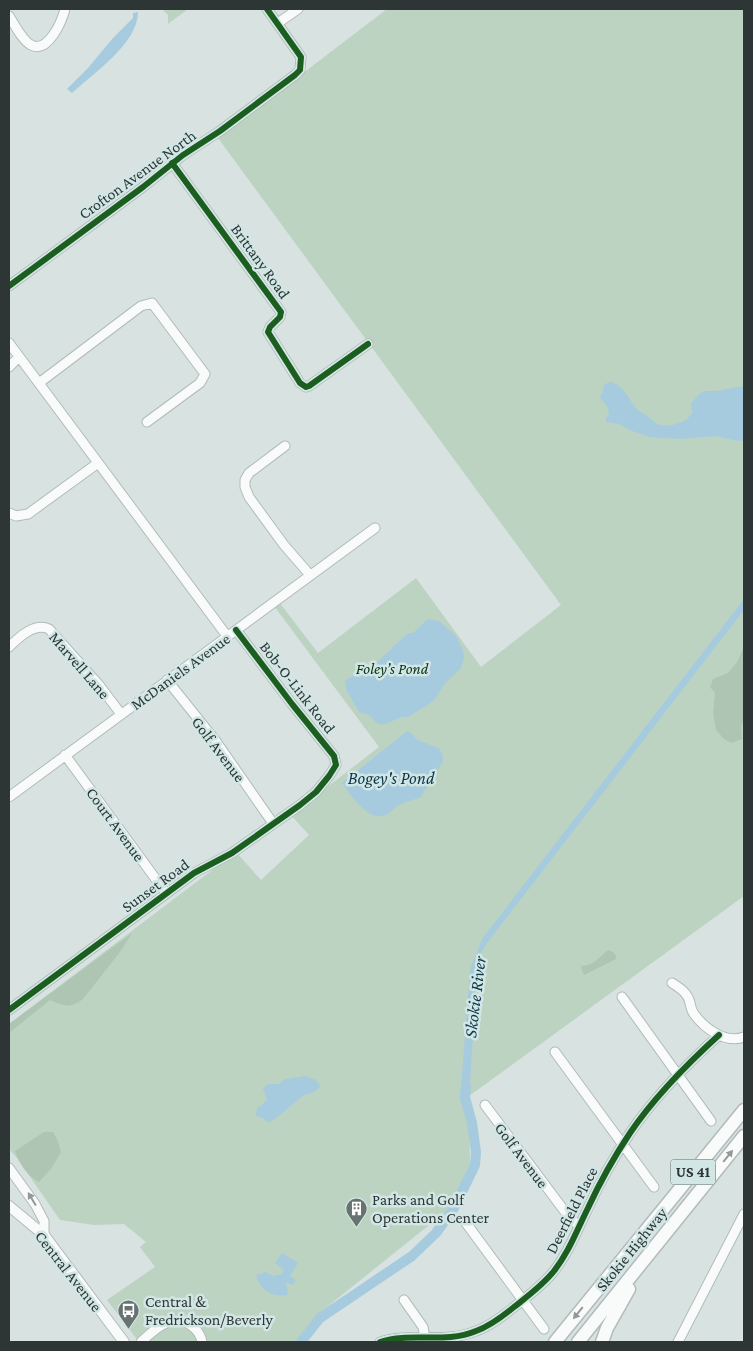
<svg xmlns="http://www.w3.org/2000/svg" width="753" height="1351" viewBox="0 0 753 1351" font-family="'Crimson Pro',serif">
<rect width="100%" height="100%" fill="#d7e2e1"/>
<path fill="#bcd3c2" d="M162 9H188L168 24V15Z
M387 9H744V896L469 1096 470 1166 449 1209 317 1315 295 1342H139L107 1300 155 1267 140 1247 146 1242 124 1224 94 1225 60 1220 17 1158 9 1149V1024L236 852 261 880 309 835 291 815 379 747 274 606 279 602 318 653 416 578 481 667 561 605 218 138Z"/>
<path fill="#adc5b2" d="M744 647V720L741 727 742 739 731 743 724 739 716 730 713 713 715 693 710 687 713 679 728 673 737 662Z
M132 933 120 952 83 999C69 1009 65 1006 50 1000L9 1033V1024Z
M608 950 613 952 616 956V959L584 975 583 973 581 966C594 966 600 956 608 950Z
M44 1132H53L57 1139 61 1152 51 1169 39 1182C27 1176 19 1163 15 1151Z"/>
<path fill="#a6cbde" d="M138 12C138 43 94 73 72 93L67 89 88 68 113 38 133 18V13Z
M611 382C626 387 628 400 638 410 641 413 645 414 648 416 658 426 658 426 672 425 680 423 687 421 692 413L691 404 699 394 705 391H716L744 386V441L733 440 716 436 678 439 650 437 632 431 619 424 606 422V418L609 415C608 407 606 404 600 398L605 384Z
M744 599V610L487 943 479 957 477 977 469 1096 460 1102 470 970 482 939Z
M428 619 439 621 456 636 463 650 464 658 461 668 445 683 436 698 429 704 408 717H401L386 724H378L369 715 359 712 346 689 345 680 373 666 408 633H413Z
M407 731 410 732 418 740 438 748 442 753 443 761 421 797C414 800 406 801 399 805 393 808 389 815 383 816 367 820 349 793 342 783Z
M305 1076 316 1080 320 1086C315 1094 310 1092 303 1096 299 1098 297 1102 293 1104 286 1110 279 1116 271 1122H266L263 1118 256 1116 257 1108 263 1104 267 1099 263 1089 267 1084H279L285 1079Z
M282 1253 298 1263 290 1276 296 1280 293 1285 286 1282 288 1295C272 1298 260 1290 256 1275L266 1272 273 1276 282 1274 284 1270 275 1263Z"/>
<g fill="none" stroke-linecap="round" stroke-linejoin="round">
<path stroke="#a6cbde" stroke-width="10" d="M301 1342 320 1318 412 1256 436 1233 454 1208 475 1165 476 1152 472 1123 465 1097 466 1086"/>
<defs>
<path id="minor" d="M9 16C15 25 22 40 31 45 48 54 62 21 65 9
M278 23 298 9
M172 163 281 312 280 317 270 327 268 332 300 383 306 387 309 386 368 344
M9 286 143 187 183 155 220 131 295 75 300 70 301 57 267 9
M9 343 227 636
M9 367 19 357
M39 383 141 306 152 303 205 374 200 383 147 422
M285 446 249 473 245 480V487L249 497 284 545 310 575
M9 513 16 516 28 514 98 463
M9 647C19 637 35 622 49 629L99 685 121 714
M167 680 215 740 270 819
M65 755 166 893
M9 797 375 528
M672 983C680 988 688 993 690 1003 691 1007 691 1010 694 1014 705 1029 726 1044 744 1037
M622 997 711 1121
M9 1010 194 873 232 853 300 805 316 792 329 776 336 765 334 756 292 704 236 630
M555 1052 654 1187
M485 1105 569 1217 579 1226
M9 1168 35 1204 44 1221V1235
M466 1223 544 1329
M404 1300 423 1327 425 1338
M141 1342C155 1329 172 1312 192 1326 197 1330 201 1335 202 1342
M380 1342C411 1332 445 1344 476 1331 490 1326 503 1316 514 1307 528 1296 543 1285 554 1271 569 1252 577 1230 588 1208 600 1182 614 1157 630 1133 655 1096 686 1065 719 1035
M678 1342 744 1214"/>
<path id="major" d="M9 1206 44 1235 124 1342"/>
<path id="highway" d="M555 1342 744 1110
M578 1342 744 1136
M602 1342 607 1328 629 1289"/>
</defs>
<use href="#minor" stroke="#b2bbba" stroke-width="11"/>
<use href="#major" stroke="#b2bbba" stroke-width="12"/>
<use href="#highway" stroke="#b2bbba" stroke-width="15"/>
<use href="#minor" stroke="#f9fbfa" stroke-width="9"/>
<use href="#major" stroke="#f9fbfa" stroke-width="10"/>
<use href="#highway" stroke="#f9fbfa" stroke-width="12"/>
<defs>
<path id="cycleway" d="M172 163 281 312 280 317 270 327 268 332 300 383 306 387 309 386 368 344
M9 286 143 187 183 155 220 131 295 75 300 70 301 57 267 9
M9 1010 194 873 232 853 300 805 316 792 329 776 336 765 334 756 292 704 236 630
M380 1342C411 1332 445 1344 476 1331 490 1326 503 1316 514 1307 528 1296 543 1285 554 1271 569 1252 577 1230 588 1208 600 1182 614 1157 630 1133 655 1096 686 1065 719 1035"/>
</defs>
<use href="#cycleway" stroke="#d2e7e5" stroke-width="9"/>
<use href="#cycleway" stroke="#1b5e20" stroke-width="6"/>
</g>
<defs><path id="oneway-solid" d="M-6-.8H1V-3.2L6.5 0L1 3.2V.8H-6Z" transform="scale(1.25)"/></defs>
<g fill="#939898">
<use href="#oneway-solid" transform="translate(728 1156) rotate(-51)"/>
<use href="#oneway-solid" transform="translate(32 1199) rotate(-121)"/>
<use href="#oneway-solid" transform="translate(578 1313) rotate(129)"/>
</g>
<defs>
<symbol id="building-pin" viewBox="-11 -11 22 30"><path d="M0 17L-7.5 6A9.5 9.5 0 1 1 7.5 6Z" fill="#687271" stroke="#d2e7e5"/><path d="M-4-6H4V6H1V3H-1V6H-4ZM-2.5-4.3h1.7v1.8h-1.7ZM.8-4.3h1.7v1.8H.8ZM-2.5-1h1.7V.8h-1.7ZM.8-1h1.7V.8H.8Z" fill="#fff"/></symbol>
<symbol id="bus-pin" viewBox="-11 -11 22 30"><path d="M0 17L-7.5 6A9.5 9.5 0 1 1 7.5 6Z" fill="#687271" stroke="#d2e7e5"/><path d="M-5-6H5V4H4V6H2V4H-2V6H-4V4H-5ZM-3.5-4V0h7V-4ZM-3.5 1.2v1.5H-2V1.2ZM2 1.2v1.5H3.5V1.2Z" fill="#fff"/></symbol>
</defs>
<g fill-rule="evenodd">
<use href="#building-pin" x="344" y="1196" width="25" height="34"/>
<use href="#bus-pin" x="116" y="1298" width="25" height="34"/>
</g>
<g text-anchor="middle" stroke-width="5" stroke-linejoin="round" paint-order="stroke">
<rect fill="#d2e7e5" stroke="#5e6b6a" stroke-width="1" x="670.5" y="1159.5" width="45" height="25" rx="4"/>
<g font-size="15" font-weight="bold" fill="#2d3635">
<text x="693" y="1177">US 41</text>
</g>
<g font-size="16" fill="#2d3635" stroke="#d2e7e5">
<text transform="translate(137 174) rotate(-36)" y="6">Crofton Avenue North</text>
<text transform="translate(261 261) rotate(54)" y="6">Brittany Road</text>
<text transform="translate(80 665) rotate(49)" y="6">Marvell Lane</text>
<text transform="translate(180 671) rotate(-36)" y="6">McDaniels Avenue</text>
<text transform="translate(298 687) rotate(52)" y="6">Bob-O-Link Road</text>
<text transform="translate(219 749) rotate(53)" y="6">Golf Avenue</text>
<text transform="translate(116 824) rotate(54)" y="6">Court Avenue</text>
<text transform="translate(155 885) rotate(-36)" y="6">Sunset Road</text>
<text transform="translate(522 1155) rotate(53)" y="6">Golf Avenue</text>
<text transform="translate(571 1210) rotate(-63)" y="6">Deerfield Place</text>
<text transform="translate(631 1249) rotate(-51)" y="6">Skokie Highway</text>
<text transform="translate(69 1271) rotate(52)" y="6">Central Avenue</text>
</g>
<g font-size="16" font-style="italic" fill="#083311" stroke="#d2e7e5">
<text x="392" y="674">Foley’s Pond</text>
</g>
<g font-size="16" fill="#2d3635" stroke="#d2e7e5" text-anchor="start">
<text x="372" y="1205">Parks and Golf<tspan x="372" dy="18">Operations Center</tspan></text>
<text x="145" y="1307">Central &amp;<tspan x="145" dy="18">Fredrickson/Beverly</tspan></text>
</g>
<g font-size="18" font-style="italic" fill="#0f384b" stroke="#d2e7e5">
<text x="391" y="784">Bogey's Pond</text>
<text transform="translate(475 997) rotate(-83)" y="6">Skokie River</text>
</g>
</g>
<rect width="753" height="1351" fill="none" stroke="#2d3635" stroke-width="20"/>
</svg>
